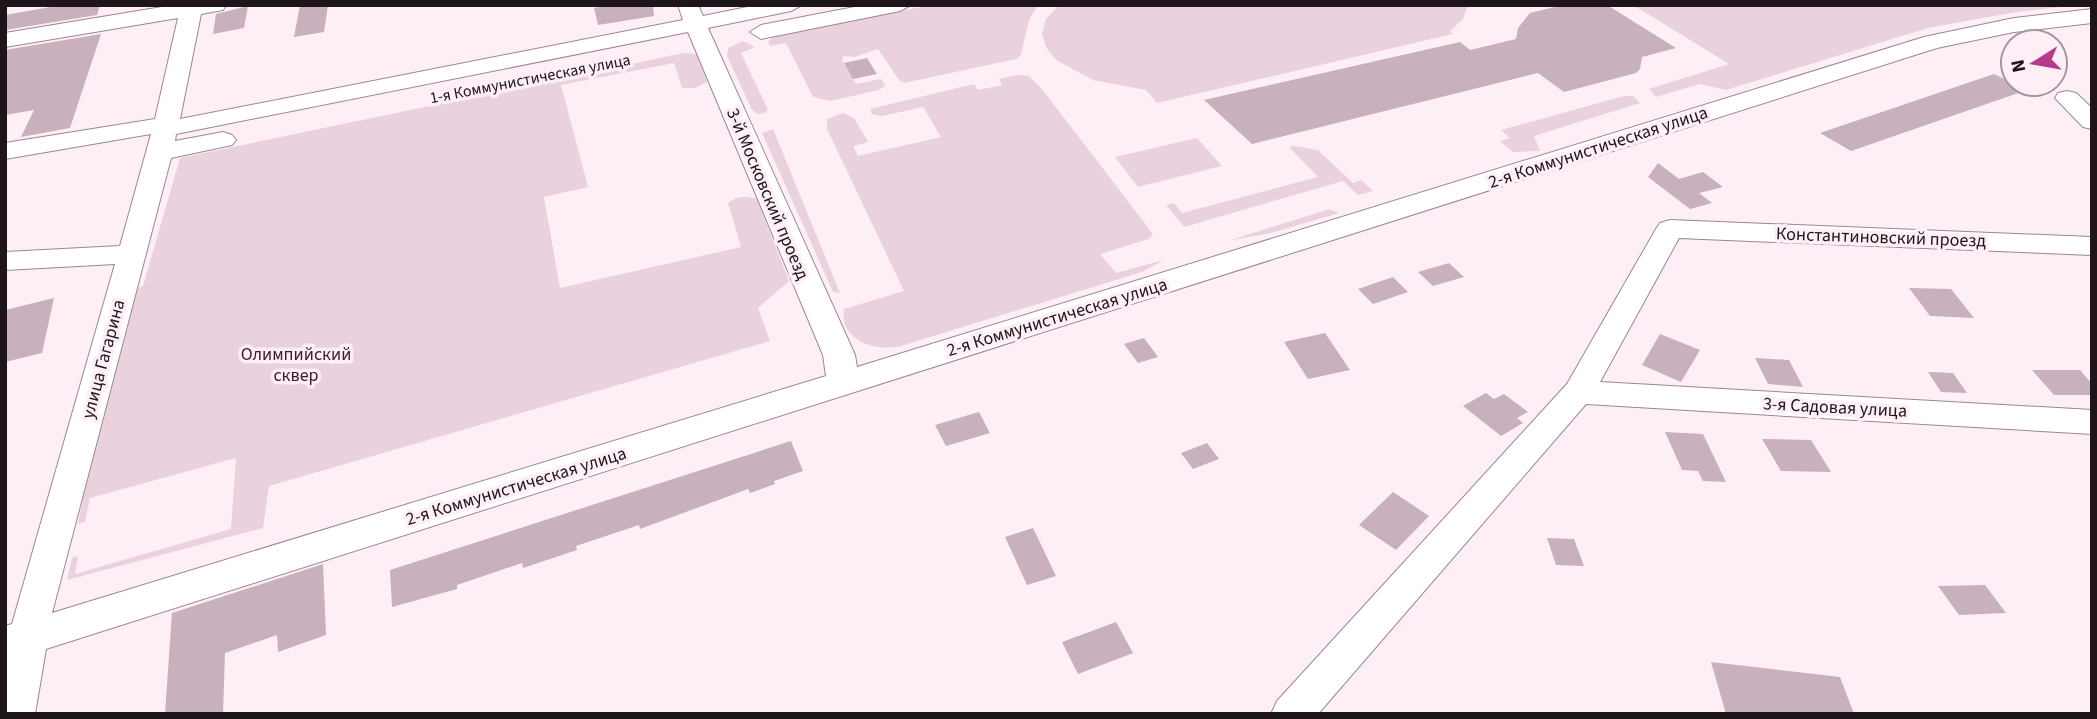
<svg xmlns="http://www.w3.org/2000/svg" width="2097" height="719" viewBox="0 0 2097 719" font-family="'Source Sans 3',sans-serif">
<rect width="100%" height="100%" fill="#feeff7"/>
<path fill="#ead1de" d="M932 5H1038L1029 20 1021 55 1016 59 904 83 899 80 878 49 855 57 844 56 842 60 856 84 881 79 885 86 879 90 830 101 813 97 786 43 771 46 768 42 775 35Z
M1059 5H1468L1463 19 1450 31 1453 34 1157 103 1146 90 1093 80 1056 60 1046 47 1042 34 1046 19Z
M1633 5H2078L2016 12 1928 28 1726 90 1700 84 1656 97 1649 89 1729 64Z
M743 41 755 47 741 53 768 110 765 113 758 114 752 110 727 56 728 48Z
M684 53 697 54 707 82 695 88H682L674 63 561 85 588 187 544 197 560 288 741 247 728 203C737 196 746 196 757 199L789 281 758 308 770 341 269 486 263 528 67 580 72 558 78 556 75 574 231 529 236 458 90 498 85 522 78 524 122 292 143 286 180 158Z
M1017 75 1029 76 1042 89 1153 234 1149 239 1100 254 1116 273 1164 260 1142 272 901 346C876 352 839 341 844 309L904 291 827 129V119L843 113 854 118 868 142 853 146 858 156 941 137 923 107 882 116 872 114 870 109 974 84 978 90 1002 85 999 79Z
M1624 96H1633L1640 103 1534 136 1540 151 1513 152 1500 141 1510 138 1501 130Z
M773 129 840 293 833 292 762 133Z
M1197 138 1222 166 1138 187 1115 157Z
M1295 146 1318 150 1353 183 1361 180 1373 191 1358 195 1343 181 1184 227 1166 205 1174 203 1182 213 1318 177 1289 147Z
M1329 209 1339 213 1267 234 1231 240Z"/>
<path fill="#c8b0bc" d="M62 5H100L97 15 5 30V15Z
M300 5H328L324 32 294 37Z
M608 5H653L654 16 598 25 594 8Z
M1563 5H1607L1676 48 1642 57 1640 69 1636 73 1564 92 1538 73 1252 144 1204 100 1460 42 1470 50 1516 39 1518 28 1530 13Z
M248 6 244 28 213 34 216 14Z
M101 34 70 128 21 137 34 110 5 115V50Z
M867 58 877 74 853 79 844 63Z
M1994 74 2027 90 1851 151 1820 133Z
M1658 163 1679 179 1703 172 1723 187 1699 193 1712 203 1690 209 1648 177Z
M1449 263 1464 277 1433 286 1418 272Z
M1393 277 1408 292 1373 304 1358 289Z
M1909 288 1951 289 1974 318 1930 316Z
M54 298 42 353 5 362V310Z
M1325 333 1350 370 1308 379 1284 342Z
M1660 334 1700 350 1681 382 1642 365Z
M1144 338 1158 357 1138 363 1124 344Z
M1755 358 1789 360 1803 387 1768 384Z
M2032 370H2080L2092 384V395H2054Z
M1928 372 1953 373 1967 393 1941 392Z
M1486 393 1494 399 1504 394 1528 412 1517 418 1523 423 1501 436 1463 406Z
M979 412 990 433 946 446 935 425Z
M1665 432 1703 434 1726 482 1703 481 1698 471 1682 470Z
M1762 439 1811 440 1831 472 1781 471Z
M791 441 803 471 774 481 775 484 750 493 748 489 640 529 639 525 576 546 577 550 523 568 522 563 457 585V589L392 607 390 570Z
M1207 443 1219 459 1193 469 1181 453Z
M1393 492 1429 516 1396 550 1359 525Z
M1033 528 1056 576 1027 585 1005 537Z
M1547 538 1574 539 1584 566 1556 565Z
M323 564 326 635 278 652 277 635 225 653 223 714H165L172 613Z
M1985 585 2006 613 1959 615 1938 586Z
M1116 622 1133 653 1078 674 1062 642Z
M1711 662 1840 677 1854 714H1726Z"/>
<g fill="none" stroke-linecap="round" stroke-linejoin="round">
<defs>
<path id="minor" d="M174 5H226L223 10 201 14 180 119 683 20 678 5H698L703 16 757 5H802L791 11 708 28 855 355 857 367 1924 37 2014 18 2092 9V23L2014 32 1937 48 46 649 35 714H5V626L12 624 115 264 5 270V252L120 246 151 134 5 159V143L155 119 178 18 5 47V33ZM688 32 823 355 826 376 52 613 171 158 232 145 236 140 232 135 223 132 175 141 176 134Z
M865 5H911L900 11 761 39 750 32 761 25Z
M2067 91 2076 93 2092 108V129L2083 127 2055 98 2058 93Z
M1670 220 2092 237V255L1679 238 1600 382 2092 410V434L1586 404 1318 714H1271L1277 701 1567 384 1656 229 1660 223Z"/>
</defs>
<use href="#minor" stroke="#9c8692" stroke-width="2"/>
<use href="#minor" fill="#fff" fill-rule="evenodd"/>
</g>
<g text-anchor="middle" stroke-width="7" stroke-linejoin="round" paint-order="stroke">
<g font-size="16" fill="#1d1519" stroke="#feeff7">
<text transform="translate(530 78) rotate(-11)" y="6">1-я Коммунистическая улица</text>
</g>
<g font-size="18" fill="#1d1519" stroke="#feeff7">
<text transform="translate(1598 147) rotate(-18)" y="6">2-я Коммунистическая улица</text>
<text transform="translate(768 194) rotate(67)" y="6">3-й Московский проезд</text>
<text transform="translate(1881 237) rotate(2)" y="6">Константиновский проезд</text>
<text transform="translate(1057 317) rotate(-17)" y="6">2-я Коммунистическая улица</text>
<text transform="translate(103 359) rotate(-75)" y="6">улица Гагарина</text>
<text transform="translate(1835 407) rotate(3)" y="6">3-я Садовая улица</text>
<text transform="translate(516 486) rotate(-17)" y="6">2-я Коммунистическая улица</text>
</g>
<g font-size="18" fill="#431732" stroke="#feeff7">
<text x="296" y="360">Олимпийский<tspan x="296" dy="21">сквер</tspan></text>
</g>
</g>
<rect width="2097" height="719" fill="none" stroke="#1d1519" stroke-width="14"/>
<g transform="translate(2034 63) rotate(259)"><circle r="33" fill="#feeff7" stroke="#a4989e" stroke-width="2"/>
<path d="M0-5L12 26L0 18L-12 26Z" fill="#b73a8a"/>
<text y="-10" font-size="19" font-weight="bold" text-anchor="middle" fill="#1d1519">N</text>
</g>
</svg>
